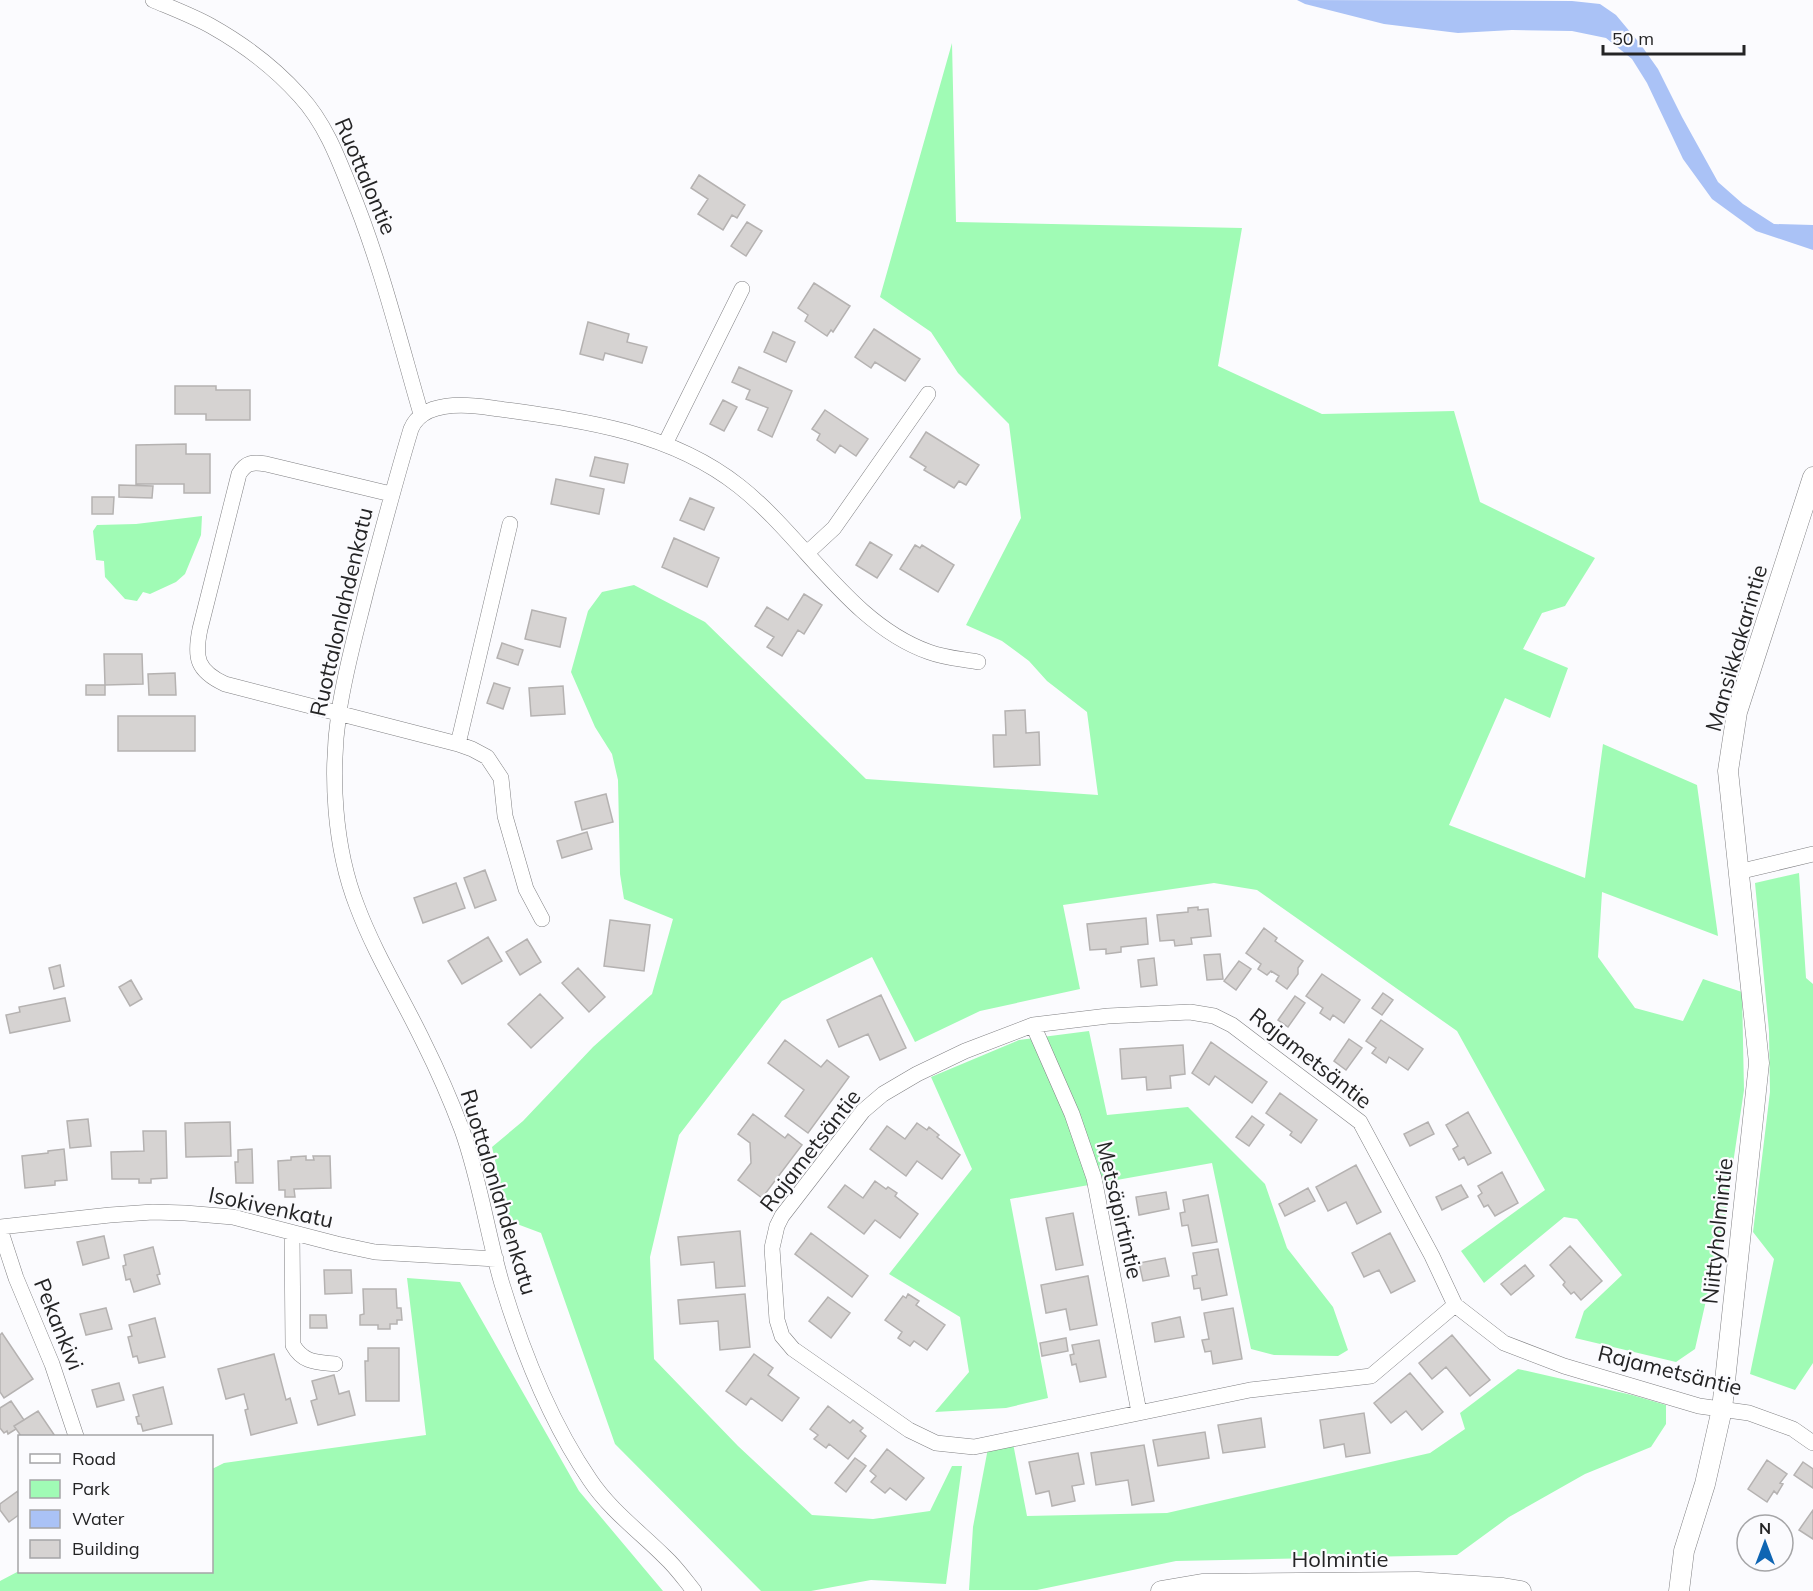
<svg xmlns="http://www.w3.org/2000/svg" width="1813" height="1591" viewBox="0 0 1813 1591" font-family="Mulish,sans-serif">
<rect width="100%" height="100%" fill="#fbfbfe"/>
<path fill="#a0fbb5" d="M952 43 956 222 1242 228 1218 366 1322 414 1454 411 1480 502 1595 558 1565 606 1542 613 1523 649 1568 668 1550 718 1505 698 1449 825 1585 878 1603 744 1697 785 1718 936 1602 892 1598 957 1635 1008 1683 1021 1703 979 1742 992 1744 1090 1725 1217 1695 1349 1676 1362 1575 1338 1584 1311 1622 1275 1577 1219 1564 1217 1484 1283 1461 1251 1545 1190 1457 1031 1257 890 1214 883 1063 905 1080 989 980 1011 915 1042 872 957 782 1001 679 1135 650 1257 654 1359 738 1446 812 1515 873 1519 930 1511 952 1466H962L946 1584 871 1580 811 1591H761L615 1444 541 1233 509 1221 492 1147 523 1121 593 1047 652 994 673 919 624 899 620 874 618 780 612 754 595 727 571 672 588 611 602 592 634 585 705 622 866 779 1098 795 1087 712 1047 681 1029 661 1002 641 966 625 1021 518 1009 424 958 373 931 332 880 297Z
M202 516 201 535 185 574 176 582 150 594 143 592 137 601 125 599 105 577 104 561 96 560 93 531 97 525 136 524Z
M1799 873 1806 978 1813 984V1363L1795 1390 1750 1374 1774 1259 1753 1232 1770 1092 1769 1031 1755 883Z
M1089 1031 1107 1115 1188 1107 1265 1184 1287 1248 1333 1307 1348 1350 1338 1356 1274 1355 1251 1349 1212 1163 1010 1199 1048 1398 1006 1408 935 1412 969 1372 960 1317 889 1274 972 1169 931 1077 1019 1040Z
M407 1278 460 1282 579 1491 663 1591H0V1581L19 1571 212 1572V1469L224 1463 426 1435Z
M1518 1369 1632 1395 1666 1405V1424L1651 1447 1585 1474 1509 1517 1457 1555 1176 1561 1037 1590H969L973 1527 989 1443 1012 1438 1027 1516 1167 1513 1430 1453 1465 1429 1460 1413Z"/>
<path fill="#aac2f6" d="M1297 0 1572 1 1600 4 1616 15 1641 45 1658 69 1682 117 1718 182 1743 204 1774 224 1813 225V250L1756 231 1712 199 1683 159 1647 83 1632 59 1606 38 1572 31 1512 30 1458 33 1384 24 1305 4Z"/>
<path fill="#d6d3d2" stroke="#b5b2b1" stroke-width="1.5" d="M699 175 745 205 737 218 732 215 723 230 698 214 708 199 691 188Z
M747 222 762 231 746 256 731 246Z
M814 283 850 306 833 332 831 330 827 336 805 321 808 315 798 308Z
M588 322 629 334 627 342 647 347 642 363 605 353 603 360 580 354Z
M874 329 920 359 905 381 875 362 871 368 855 357Z
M773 332 795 342 786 362 764 352Z
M739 367 792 391 772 437 758 430 768 408 746 399 750 390 732 382Z
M175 386H216V390H250V420H206V414H175Z
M723 400 737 407 724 431 710 424Z
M825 410 868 439 856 456 840 445 835 453 817 440 820 434 812 429Z
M926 432 979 465 966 485 959 481 954 488 924 470 926 467 910 457Z
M186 444V454H210V493H184V484H136V445Z
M595 457 628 464 624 483 590 476Z
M556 479 604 489 599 514 551 504Z
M119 485 153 486 152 498 119 497Z
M92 497H114L113 514H92Z
M690 498 714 508 704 530 680 520Z
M674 538 719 558 707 587 662 567Z
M870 542 892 555 877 578 856 565Z
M915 545 920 548 922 545 954 565 938 592 900 569Z
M804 594 822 605 804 634 798 630 782 656 767 647 774 637 755 626 767 607 788 620Z
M532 610 566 618 560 647 525 639Z
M502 643 523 650 518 665 497 658Z
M104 654H142L143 684 105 685Z
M175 673 176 695H149L148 674Z
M494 683 510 688 503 709 487 703Z
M86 685H105V695H86Z
M563 686 565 714 531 716 529 688Z
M1025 710 1026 733 1039 732 1040 765 994 767 993 735H1006L1005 711Z
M118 716H195V751H118Z
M606 794 613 822 582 830 575 802Z
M587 832 592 849 562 858 557 841Z
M485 870 496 900 475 908 464 878Z
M456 883 465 908 423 923 414 898Z
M1198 907V910L1208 909 1211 936 1191 938 1192 944 1175 946 1174 940 1160 941 1157 915 1188 912V908Z
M1146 918 1148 944 1121 947V952L1106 954V949L1090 950 1087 924Z
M610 920 650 925 644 971 604 966Z
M1264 928 1277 938 1275 941 1303 961 1298 968V974L1287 989 1276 981 1279 976 1271 971 1267 975 1258 969 1261 964 1246 953Z
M488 937 502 961 462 984 448 961Z
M527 939 541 962 520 975 506 952Z
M1220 954 1223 979 1207 980 1204 955Z
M1154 958 1157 985 1141 987 1138 960Z
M1239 961 1251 969 1236 990 1224 981Z
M60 965 64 986 54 989 49 968Z
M578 968 605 997 589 1012 562 983Z
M1322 974 1360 1000 1344 1023 1333 1015 1330 1020 1320 1013 1323 1008 1306 996Z
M131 980 142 999 130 1006 119 987Z
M1383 993 1393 1000 1382 1015 1372 1008Z
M540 994 563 1018 531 1048 508 1024Z
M881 995 906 1048 880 1060 868 1034 839 1047 827 1020Z
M1295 996 1305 1003 1288 1027 1278 1020Z
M65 998 70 1021 10 1033 6 1015 20 1012 19 1007Z
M1381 1020 1423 1049 1408 1070 1389 1057 1386 1063 1372 1053 1376 1048 1366 1041Z
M1349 1039 1362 1048 1346 1070 1334 1061Z
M785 1040 821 1067 827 1060 849 1077 808 1133 785 1116 804 1090 768 1063Z
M1211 1042 1267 1082 1252 1103 1215 1076 1209 1085 1192 1073Z
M1183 1045 1185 1074 1170 1076 1171 1088 1147 1090 1146 1077 1122 1079 1120 1049Z
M1280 1093 1317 1120 1301 1143 1290 1135 1292 1132 1266 1113Z
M1468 1112 1491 1153 1468 1165 1464 1157 1459 1160 1453 1149 1458 1146 1446 1125Z
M753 1114 785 1138 788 1134 802 1145 762 1198 738 1180 751 1163 750 1143 738 1134Z
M1252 1116 1264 1125 1249 1146 1236 1137Z
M88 1119 91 1146 70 1148 67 1121Z
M230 1122 231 1156 186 1157 185 1123Z
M1428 1122 1434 1134 1410 1146 1404 1134Z
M917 1123 927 1130 929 1127 939 1135 937 1137 960 1155 942 1179 917 1161 906 1176 870 1149 887 1126 905 1139Z
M143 1131H166L167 1178 151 1179V1183H139V1179H112L111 1152 144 1151Z
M64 1149 67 1180 55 1181V1185L25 1188 22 1156 48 1153V1151Z
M252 1149 253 1183H236L235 1162H238V1150Z
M306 1156V1160H314L313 1156H330L331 1188 294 1189 295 1197H285V1190H279L278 1161 291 1160V1157Z
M1356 1165 1381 1212 1357 1224 1346 1202 1328 1211 1316 1187Z
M1502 1172 1518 1203 1495 1216 1488 1205 1484 1207 1478 1196 1482 1193 1478 1186Z
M875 1181 886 1189 888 1187 897 1193 895 1196 918 1214 900 1238 875 1220 864 1234 828 1207 845 1185 863 1198Z
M1461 1185 1468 1197 1442 1210 1436 1197Z
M1308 1188 1315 1201 1285 1216 1279 1204Z
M1166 1192 1169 1209 1139 1215 1136 1197Z
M1208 1195 1217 1242 1192 1246 1188 1225 1182 1226 1180 1213 1185 1212 1183 1200Z
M1073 1213 1083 1265 1056 1270 1046 1218Z
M740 1231 745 1286 716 1288 714 1262 681 1265 678 1237Z
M811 1233 868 1276 852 1297 795 1254Z
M1390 1233 1415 1281 1391 1293 1379 1270 1364 1277 1352 1253Z
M104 1236 109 1258 83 1265 77 1242Z
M1570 1246 1602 1281 1581 1300 1574 1292 1571 1294 1563 1285 1565 1282 1550 1265Z
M153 1247 160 1274 157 1275 160 1284 134 1292 130 1279 126 1280 123 1266 126 1265 124 1255Z
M1218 1249 1227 1295 1202 1300 1200 1288 1194 1289 1192 1276 1197 1275 1193 1253Z
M1165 1258 1169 1276 1143 1281 1139 1263Z
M1525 1265 1534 1276 1511 1295 1501 1284Z
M324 1270H351L352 1293 325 1294Z
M1088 1276 1097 1325 1070 1330 1066 1309 1046 1313 1041 1285Z
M363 1289H396L397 1308H401L402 1320H397V1324H390V1329H378V1325H360V1315L364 1314Z
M745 1294 750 1347 720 1350 718 1321 680 1324 678 1300Z
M908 1294 919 1301 916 1305 945 1325 927 1350 914 1341 910 1346 898 1338 902 1332 885 1320 903 1296 906 1298Z
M828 1297 850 1313 831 1338 809 1321Z
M106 1308 112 1329 86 1335 80 1314Z
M1233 1308 1242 1359 1213 1364 1211 1351 1205 1352 1202 1340 1209 1339 1204 1313Z
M310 1315H326L327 1328H310Z
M1180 1317 1184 1337 1155 1342 1152 1323Z
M155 1318 165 1357 139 1363 137 1356 133 1357 128 1337 132 1336 129 1325Z
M2 1333 33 1379 4 1398 0 1392V1335Z
M1452 1335 1490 1380 1470 1396 1446 1367 1432 1379 1419 1363Z
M1066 1338 1068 1351 1042 1356 1040 1343Z
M1099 1340 1106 1377 1080 1382 1076 1364 1072 1365 1070 1355 1074 1354 1072 1345Z
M368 1348H399V1401H366L365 1361H368Z
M274 1354 286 1400 290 1398 297 1423 251 1435 245 1410 248 1409 244 1394 226 1399 218 1369Z
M754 1354 773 1368 768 1375 799 1398 782 1421 751 1398 746 1405 726 1391Z
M1410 1373 1443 1412 1422 1430 1406 1411 1391 1423 1374 1403Z
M334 1375 339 1394 349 1391 355 1415 318 1425 311 1401 317 1399 312 1381Z
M119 1383 124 1400 97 1407 92 1390Z
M163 1387 172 1424 143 1431 141 1424H138L136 1417 139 1416 133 1395Z
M11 1401 24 1420 14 1426 16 1429 8 1434 7 1431 4 1433 0 1428V1408Z
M828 1406 850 1423 853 1420 863 1428 860 1431 866 1436 848 1459 829 1444 826 1448 814 1439 818 1435 810 1429Z
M38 1411 55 1436H21L14 1426Z
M1364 1413 1370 1453 1346 1457 1344 1444 1324 1448 1320 1420Z
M1261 1418 1265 1447 1223 1453 1218 1425Z
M1205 1432 1209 1458 1158 1466 1153 1440Z
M1144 1445 1154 1501 1132 1505 1128 1480 1096 1485 1091 1453Z
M887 1449 924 1478 906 1500 890 1488 885 1493 871 1482 876 1476 870 1471Z
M1078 1453 1084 1484 1072 1486 1075 1501 1052 1506 1049 1491 1036 1494 1029 1462Z
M855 1458 866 1466 846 1492 835 1483Z
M1767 1460 1787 1474 1780 1483 1783 1484 1777 1494 1774 1491 1767 1502 1748 1489Z
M1803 1462 1813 1469V1488L1794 1475Z
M18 1491 20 1514 9 1522 0 1510V1504Z
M1813 1510V1539L1799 1530Z"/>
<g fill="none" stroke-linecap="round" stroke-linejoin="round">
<defs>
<path id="minor" d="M153 0C172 8 193 16 211 26 243 44 275 68 300 96 324 122 337 155 350 188 380 261 399 338 421 414
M665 444 742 289
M391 494 266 464C253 462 246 462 239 474L200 629C194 658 197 671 225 684L458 744 472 749 487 757 501 778 505 816 526 889 542 919
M807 553 834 528 928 394
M458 744 510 524
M1738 872 1813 854
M1033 1025 1072 1114 1094 1178 1139 1412
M0 1227 110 1215 153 1212 185 1213 233 1217 337 1244 375 1252 496 1259
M0 1229 16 1278 52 1364 76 1436
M292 1233 293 1345C303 1363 317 1362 335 1364
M1455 1305 1371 1376 1250 1390 974 1447 936 1443 909 1430 793 1349 782 1336 777 1320 772 1248 777 1226 782 1216 863 1111 883 1094 917 1074 965 1051 1033 1025 1108 1016 1190 1012 1214 1016 1232 1025 1360 1122 1432 1256 1455 1305 1504 1343 1564 1366 1699 1406 1749 1413 1793 1429 1813 1443
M694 1591C685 1580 676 1567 665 1557 640 1532 610 1510 590 1480 551 1423 522 1350 502 1284 487 1233 480 1180 462 1130 451 1101 438 1071 424 1043 402 997 375 954 357 906 334 847 330 774 339 712 345 670 357 629 367 588 381 535 395 482 411 429 423 400 466 404 492 408 579 420 668 430 739 486 804 537 850 624 929 652 945 658 962 659 978 662"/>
<path id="tertiary" d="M1161 1591 1202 1584 1418 1582 1503 1588 1521 1591
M1679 1591 1684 1551 1705 1484 1722 1409 1759 1063 1728 771 1737 712 1813 477"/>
</defs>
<use href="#minor" stroke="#808083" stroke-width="16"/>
<use href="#tertiary" stroke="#808083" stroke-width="21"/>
<use href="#minor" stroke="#fff" stroke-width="15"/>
<use href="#tertiary" stroke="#fff" stroke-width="20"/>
</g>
<g text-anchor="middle" stroke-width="4.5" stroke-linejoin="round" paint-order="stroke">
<g font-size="22" fill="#242425" stroke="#fbfbfe">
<text transform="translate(366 176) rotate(67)" y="8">Ruottalontie</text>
<text transform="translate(341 612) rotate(-77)" y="8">Ruottalonlahdenkatu</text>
<text transform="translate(1736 648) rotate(-74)" y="8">Mansikkakarintie</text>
<text transform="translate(1311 1058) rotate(38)" y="8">Rajametsäntie</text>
<text transform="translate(810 1150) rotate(-52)" y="8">Rajametsäntie</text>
<text transform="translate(499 1192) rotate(73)" y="8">Ruottalonlahdenkatu</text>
<text transform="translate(271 1207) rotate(12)" y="8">Isokivenkatu</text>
<text transform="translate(1120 1210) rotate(77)" y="8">Metsäpirtintie</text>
<text transform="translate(1717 1231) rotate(-84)" y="8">Niittyholmintie</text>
<text transform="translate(59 1324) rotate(68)" y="8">Pekankivi</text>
<text transform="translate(1670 1370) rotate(14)" y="8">Rajametsäntie</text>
<text x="1340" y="1567">Holmintie</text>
</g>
</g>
<rect x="18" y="1435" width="195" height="138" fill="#fbfbfe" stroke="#a5a5a7" stroke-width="1.5"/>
<rect x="30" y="1454" width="30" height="9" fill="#ffffff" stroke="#a5a5a7" stroke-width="1.5"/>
<text x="72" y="1465" font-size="18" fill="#242425">Road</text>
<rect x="30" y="1480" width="30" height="18" fill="#a0fbb5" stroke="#a5a5a7" stroke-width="1.5"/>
<text x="72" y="1495" font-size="18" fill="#242425">Park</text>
<rect x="30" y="1510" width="30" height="18" fill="#aac2f6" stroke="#a5a5a7" stroke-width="1.5"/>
<text x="72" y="1525" font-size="18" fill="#242425">Water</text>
<rect x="30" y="1540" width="30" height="18" fill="#d6d3d2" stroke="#a5a5a7" stroke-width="1.5"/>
<text x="72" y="1555" font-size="18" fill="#242425">Building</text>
<g transform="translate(1765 1543)"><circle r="28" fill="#fbfbfe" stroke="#a5a5a7" stroke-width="1.5"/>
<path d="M0-4.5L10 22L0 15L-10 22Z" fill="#0e65b3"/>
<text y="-9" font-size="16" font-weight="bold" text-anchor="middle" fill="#242425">N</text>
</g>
<path d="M1603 45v9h141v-9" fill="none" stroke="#242425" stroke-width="3"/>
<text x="1612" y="45" font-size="18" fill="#242425" stroke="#fbfbfe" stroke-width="4.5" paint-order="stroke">50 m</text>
</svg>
